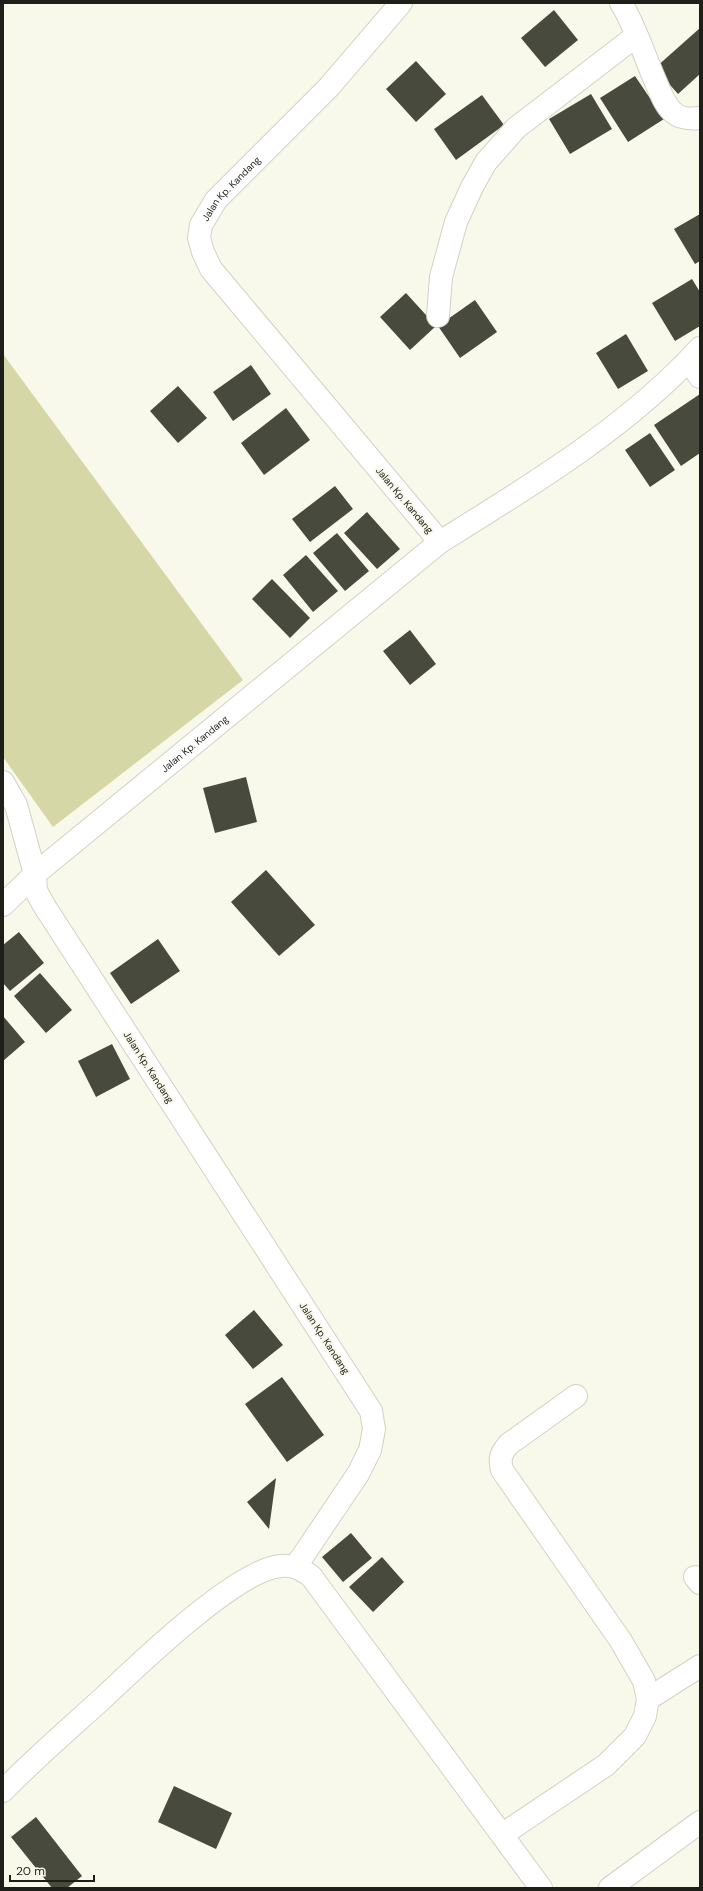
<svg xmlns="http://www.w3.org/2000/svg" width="703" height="1891" viewBox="0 0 703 1891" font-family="'DM Sans',sans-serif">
<rect width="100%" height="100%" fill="#f9f9eb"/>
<path fill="#d6d7a7" d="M3 354 243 680 53 827 3 757Z"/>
<path fill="#494a3e" d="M554 10 578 40 545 67 521 38Z
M700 28V74L678 94 655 68Z
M416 61 446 94 416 122 386 89Z
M635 76 664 119 628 142 600 98Z
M591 94 612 129 570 154 549 119Z
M482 95 504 125 456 160 434 129Z
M700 214V261L695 264 674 229Z
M692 279 700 292V326L675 341 652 303Z
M406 293 436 326 410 350 380 317Z
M475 300 497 332 460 358 438 326Z
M626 334 648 371 618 389 596 353Z
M251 365 271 394 233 421 213 392Z
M178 386 207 418 178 443 150 411Z
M700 394V453L681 466 654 425Z
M286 408 310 440 264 475 241 443Z
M650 433 675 470 650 487 625 450Z
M335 486 353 509 310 542 292 519Z
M367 512 400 549 377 569 344 533Z
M337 533 369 571 345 591 313 553Z
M306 555 338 591 313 612 283 575Z
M272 579 310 618 290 638 252 599Z
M410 630 436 664 410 685 383 651Z
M246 777 257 822 215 833 203 788Z
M266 870 315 925 279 956 231 902Z
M19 932 44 963 10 991 3 983V945Z
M158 939 180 971 131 1004 110 973Z
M40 973 72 1010 46 1033 14 996Z
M3 1016 25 1042 3 1061Z
M112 1044 130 1079 96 1097 78 1061Z
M254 1310 283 1345 253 1369 225 1335Z
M282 1377 324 1435 287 1462 245 1404Z
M276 1478 269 1529 247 1502Z
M351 1533 372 1558 343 1582 322 1557Z
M382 1557 404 1582 373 1612 349 1587Z
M174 1786 232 1813 216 1849 158 1822Z
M36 1817 82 1876 67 1888H52L11 1837Z"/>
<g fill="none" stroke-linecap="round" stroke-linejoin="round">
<defs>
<g id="street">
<path d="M621 3C637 29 645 59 658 87 662 96 666 107 674 113 681 119 691 119 700 118"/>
<path d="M438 316 441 277 456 222 472 187 486 162 516 128 636 36"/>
<path d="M689 361 700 377"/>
<path d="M440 542C530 486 628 427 700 348"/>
<path d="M3 782 16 805 35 874 3 905"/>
<path id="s1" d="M296 1566 358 1474 370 1450 374 1429 371 1411 45 907 36 891 35 874 440 542 211 269 203 252 199 238 201 225 216 200 329 87 401 3"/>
<path d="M695 1577 700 1583"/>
<path d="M648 1699 700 1666"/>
<path d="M3 1791C35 1758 69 1729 103 1698 137 1666 237 1569 281 1566 294 1565 301 1569 311 1576L541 1888"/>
<path d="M503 1834 606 1765 635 1736 645 1716 648 1699 644 1681 621 1641 502 1470C499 1458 501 1453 509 1444L576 1396"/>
<path d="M610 1888 700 1822"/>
</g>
</defs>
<use href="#street" stroke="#d1d2c4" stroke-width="24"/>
<use href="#street" stroke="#fff" stroke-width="22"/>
</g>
<g text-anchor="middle" stroke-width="4" stroke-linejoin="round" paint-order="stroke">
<g font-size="10" fill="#1f1f1a" stroke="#f9f9eb">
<text dy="4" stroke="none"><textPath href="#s1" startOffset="1787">Jalan Kp. Kandang</textPath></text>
<text transform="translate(405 500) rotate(50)" y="4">Jalan Kp. Kandang</text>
<text dy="4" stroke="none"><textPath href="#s1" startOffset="1019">Jalan Kp. Kandang</textPath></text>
<text transform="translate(149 1067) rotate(57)" y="4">Jalan Kp. Kandang</text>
<text transform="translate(325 1338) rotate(57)" y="4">Jalan Kp. Kandang</text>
</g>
</g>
<rect width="703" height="1891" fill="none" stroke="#1f1f1a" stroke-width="8"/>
<path d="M10 1875v6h84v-6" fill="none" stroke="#1f1f1a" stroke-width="2"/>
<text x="16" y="1875" font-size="12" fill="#1f1f1a" stroke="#f9f9eb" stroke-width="3" paint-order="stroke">20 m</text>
</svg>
